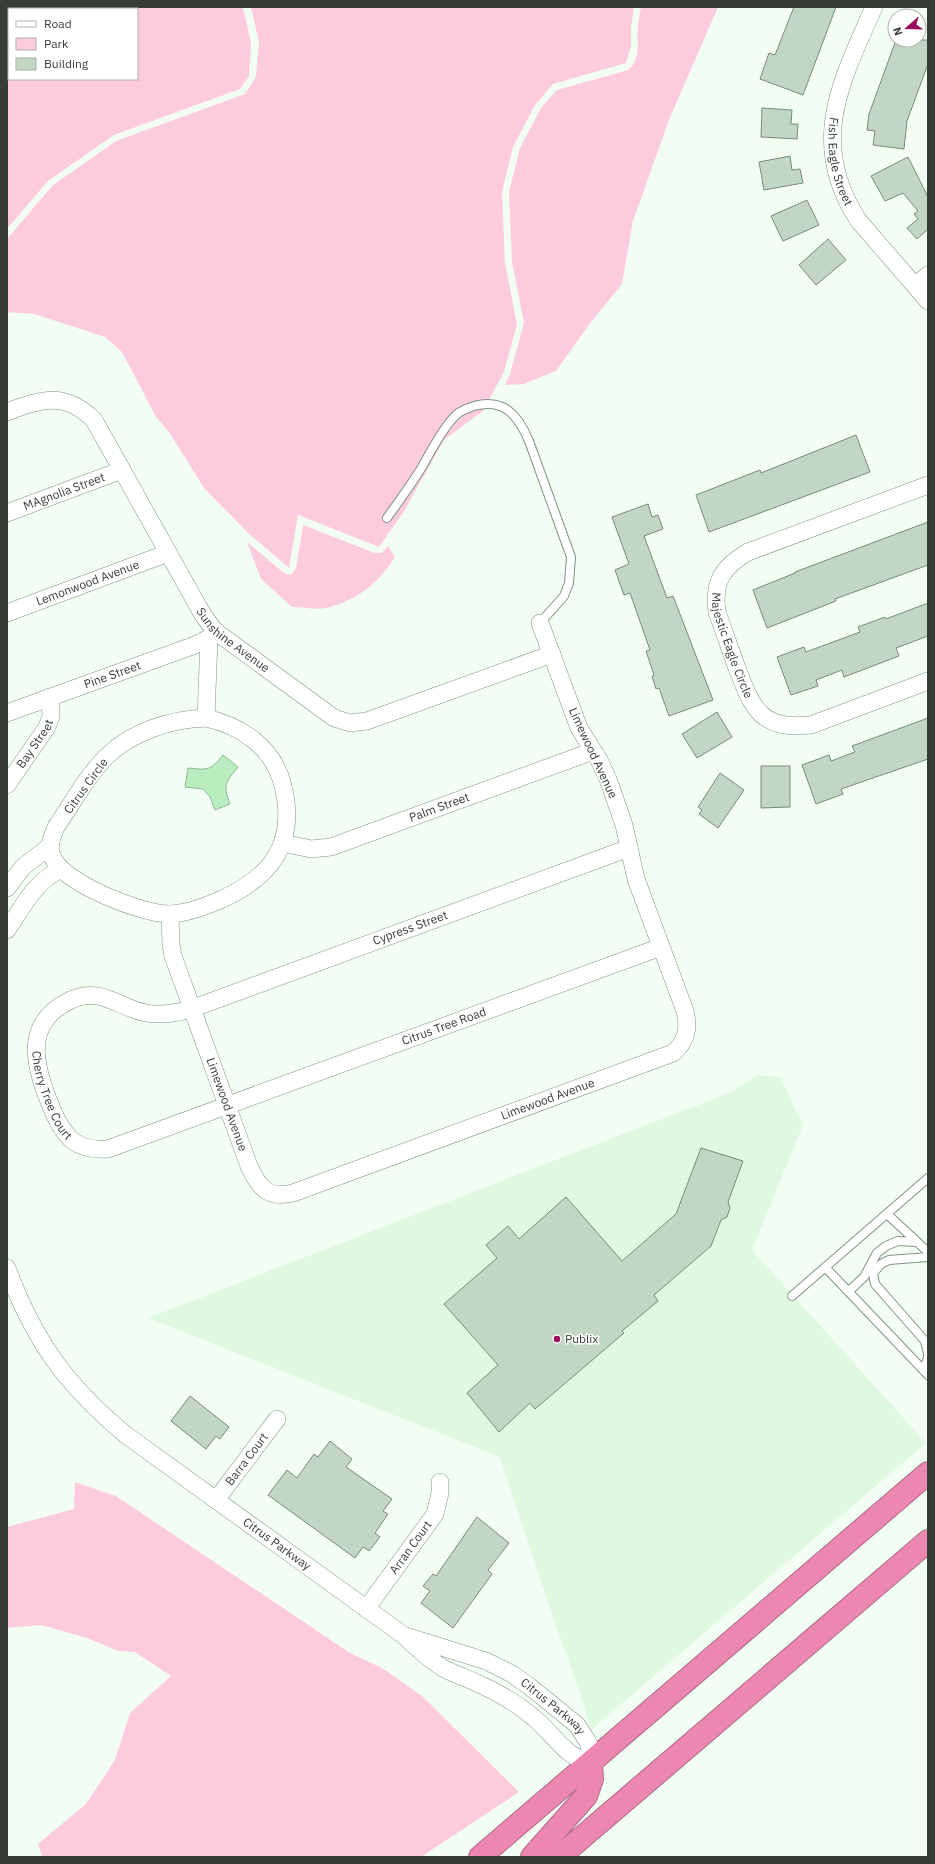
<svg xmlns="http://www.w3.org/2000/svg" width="935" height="1864" viewBox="0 0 935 1864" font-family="'IBM Plex Sans',sans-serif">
<rect width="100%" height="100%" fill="#f2fef3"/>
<path fill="#def9e0" d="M759 1075 780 1077 803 1125 752 1250 926 1443 591 1730 580 1692 555 1623 500 1457 148 1318 729 1093Z"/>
<path fill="#fccbde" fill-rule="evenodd" d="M7 7H243L251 43 249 76 240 89 114 135 48 181 7 229ZM9 9H137V79H9Z
M251 7H634L631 27V46L626 63 553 84 535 105 513 147 502 192 505 263 517 325 504 372 483 411 444 440 403 513 379 547 298 515 289 568 248 533 204 488 169 432 156 417 122 352 105 337 34 314 7 312V239L52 186 116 141 245 94 256 77 259 42Z
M641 7H718L669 120 633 221 622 284 591 322 556 371 524 384 505 385 510 374 524 323 512 262 509 192 520 148 541 108 557 90 628 70C642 60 636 39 638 26 639 19 640 13 641 7Z
M303 525 375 553H382L388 546 395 557C379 583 356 601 326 608 316 610 302 607 292 607L261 579 247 542 284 573 288 575 292 574 296 568Z
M75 1482 116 1496 350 1653 382 1668 422 1696 519 1792 421 1857H42L38 1844 86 1804 115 1760 130 1713 171 1676 135 1652 118 1651 87 1638 41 1625 7 1628V1527L74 1509Z"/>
<path fill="#b9ecbf" stroke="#91b896" d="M223 755 238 767C225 783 223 785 230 804L215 810 210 797 203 789 185 787 188 768C208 770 210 771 223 755Z"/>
<path fill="#c1d6c3" stroke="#788b7a" d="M794 7H836L803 95 760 79 769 53 775 55Z
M896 40H928V64L907 121 904 149 873 145 875 131 867 130 869 114Z
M762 108 792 110 791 124H798L797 139 761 137Z
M790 156 792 170 800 169 803 183 764 190 759 162Z
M908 157 928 197V231L927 230 917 239 907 228 918 219 914 214 918 211 903 193 885 201 871 176Z
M807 200 819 225 783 241 771 216Z
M828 239 846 260 816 285 799 265Z
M856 435 870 472 709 532 696 495 760 470 761 473Z
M648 504 652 517 658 515 663 529 644 536 667 598 673 596 713 700 669 716 659 688 656 689 652 676 654 675 646 651 650 650 630 593 624 595 615 570 629 564 612 517Z
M928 522V565L835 599 836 601 767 628 753 590 795 573V572Z
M928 603V636L896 648 899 656 844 677 842 670 816 680 818 686 791 695 777 657 804 647 806 652 860 632 858 627 885 617 886 619Z
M717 712 732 737 697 758 682 734Z
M928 718V759L841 789 843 794 816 804 802 765 829 755 831 761 855 752 852 746Z
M761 766H790V807L761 808Z
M720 773 744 790 718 828 699 814 702 810 698 807Z
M701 1148 743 1161 728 1202 730 1208 727 1217 721 1220 711 1246 654 1295 658 1301 622 1331 624 1333 535 1409 530 1403 499 1432 467 1393 498 1365 444 1304 497 1258 486 1245 508 1226 519 1239 566 1197 622 1261 676 1214Z
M190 1396 229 1427 220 1439 216 1436 206 1449 171 1421Z
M330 1441 352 1459 346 1467 392 1499 383 1511 388 1514 375 1533 380 1537 369 1551 363 1547 355 1558 268 1495 287 1470 297 1478 314 1454 318 1457Z
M477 1517 509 1543 488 1570 492 1574 453 1628 421 1603 430 1591 423 1586 433 1574 436 1576Z"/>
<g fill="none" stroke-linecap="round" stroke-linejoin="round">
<defs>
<path id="lane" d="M387 518C399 501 411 485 422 467 431 451 442 429 455 416 459 411 468 408 474 406 504 398 518 415 529 441L571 557 569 583 564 596 540 623
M887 1214 928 1252
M928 1257 889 1260 881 1264 873 1273 875 1284 925 1341 928 1353
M825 1267 928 1375
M849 1291 864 1277 877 1253 886 1246 898 1241 917 1242
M792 1296 928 1178
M924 1371 928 1357"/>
<g id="street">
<path id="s1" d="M874 7C841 82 808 142 858 220L928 301"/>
<path d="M916 285 928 275"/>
<path id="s2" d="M7 412C42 399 65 391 94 420L203 615 215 631 334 718 350 723 367 721 552 654"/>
<path id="s3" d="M928 485 748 552C722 567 713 582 717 612 724 631 730 649 737 668 753 710 761 730 811 725L928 681"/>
<path id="s4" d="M7 513 122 470"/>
<path id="s5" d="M7 613 168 553"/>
<path id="s6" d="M7 713 195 645 209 638 215 631"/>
<path d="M206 718C242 726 274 748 283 786 297 843 272 877 220 900 204 907 188 913 171 914 143 915 62 883 52 856 48 846 52 837 56 827 72 804 86 777 106 757 131 732 171 719 206 718Z"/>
<path d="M206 718 209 638"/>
<path id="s7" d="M7 785 47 727 51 716 50 697"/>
<path id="s8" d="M283 843 311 849 331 847 593 751"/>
<path id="s9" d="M629 848 191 1009C177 1013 162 1016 146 1013 119 1008 102 986 71 1000 25 1021 33 1061 48 1099 54 1114 60 1130 73 1141 83 1148 96 1150 108 1149L661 947"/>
<path d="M7 888 23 867 50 846"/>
<path id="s10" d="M170 914 171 945 173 956 249 1166C259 1188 268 1199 293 1193L673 1053C687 1041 689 1028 685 1011L636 879 624 825 608 779 599 760 579 728 540 623"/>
<path d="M7 930C23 907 34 882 61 869"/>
<path id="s11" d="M7 1268C34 1341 66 1385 126 1435L403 1635 486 1661 512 1674 529 1686 577 1725 588 1742 591 1752V1762C566 1759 553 1733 534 1718 517 1703 497 1692 477 1683 466 1678 454 1674 443 1668 428 1659 416 1647 403 1635"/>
<path id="s12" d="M216 1500 277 1419"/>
<path id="s13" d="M366 1609 435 1514 440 1493V1482"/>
</g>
<path id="highway" d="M480 1857 928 1473
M532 1857 586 1796 592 1779 591 1762
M559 1857 928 1541"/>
</defs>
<use href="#lane" stroke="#809382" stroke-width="10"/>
<use href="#street" stroke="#809382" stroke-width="18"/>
<use href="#highway" stroke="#ac6d86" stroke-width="24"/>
<use href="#lane" stroke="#fff" stroke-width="8"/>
<use href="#street" stroke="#fff" stroke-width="17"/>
<use href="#highway" stroke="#ec87b2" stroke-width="22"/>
</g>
<circle fill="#9b0e5e" stroke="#fff" stroke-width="1.5" cx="557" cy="1339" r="4"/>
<g text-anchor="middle" stroke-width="3" stroke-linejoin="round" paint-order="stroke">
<g font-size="12" fill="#353d35" stroke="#fff">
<text dy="4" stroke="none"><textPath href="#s1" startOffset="163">Fish Eagle Street</textPath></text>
<text dy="4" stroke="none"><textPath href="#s4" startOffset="61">MAgnolia Street</textPath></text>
<text dy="4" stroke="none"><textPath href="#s5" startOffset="86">Lemonwood Avenue</textPath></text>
<text dy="4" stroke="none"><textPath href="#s2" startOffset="357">Sunshine Avenue</textPath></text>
<text dy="4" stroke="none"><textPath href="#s3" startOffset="301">Majestic Eagle Circle</textPath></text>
<text dy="4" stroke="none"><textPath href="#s6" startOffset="112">Pine Street</textPath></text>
<text dy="4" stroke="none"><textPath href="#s7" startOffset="50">Bay Street</textPath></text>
<text transform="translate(593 753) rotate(65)" y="4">Limewood Avenue</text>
<text transform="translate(86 786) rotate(-54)" y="4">Citrus Circle</text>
<text dy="4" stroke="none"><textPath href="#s8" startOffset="164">Palm Street</textPath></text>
<text transform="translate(410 928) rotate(-20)" y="4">Cypress Street</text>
<text dy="4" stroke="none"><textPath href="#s9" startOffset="1150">Citrus Tree Road</textPath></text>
<text dy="4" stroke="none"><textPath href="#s9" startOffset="704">Cherry Tree Court</textPath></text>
<text dy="4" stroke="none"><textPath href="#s10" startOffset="595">Limewood Avenue</textPath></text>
<text dy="4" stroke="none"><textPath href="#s10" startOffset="200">Limewood Avenue</textPath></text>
<text dy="4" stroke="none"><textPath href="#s12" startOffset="51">Barra Court</textPath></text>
<text dy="4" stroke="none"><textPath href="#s11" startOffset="394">Citrus Parkway</textPath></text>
<text dy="4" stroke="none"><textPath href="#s13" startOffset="76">Arran Court</textPath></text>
<text dy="4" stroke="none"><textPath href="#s11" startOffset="718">Citrus Parkway</textPath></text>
</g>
<g font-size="12" fill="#353d35" stroke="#fff" text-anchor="start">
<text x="565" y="1343">Publix</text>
</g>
</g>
<rect width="935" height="1864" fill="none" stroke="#353d35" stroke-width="16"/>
<rect x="8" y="8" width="130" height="72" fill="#ffffff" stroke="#aeb1ae"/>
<rect x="16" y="21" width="20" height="6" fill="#ffffff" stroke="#aeb1ae"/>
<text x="44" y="28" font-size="12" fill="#353d35">Road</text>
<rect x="16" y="38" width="20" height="12" fill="#fccbde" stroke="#aeb1ae"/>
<text x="44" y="48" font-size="12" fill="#353d35">Park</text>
<rect x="16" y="58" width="20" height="12" fill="#c1d6c3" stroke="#aeb1ae"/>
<text x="44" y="68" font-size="12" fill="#353d35">Building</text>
<g transform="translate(907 28) rotate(250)"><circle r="19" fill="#ffffff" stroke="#aeb1ae"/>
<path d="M0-3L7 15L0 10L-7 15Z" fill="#9b0e5e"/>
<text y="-6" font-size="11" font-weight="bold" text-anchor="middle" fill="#353d35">N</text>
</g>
</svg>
